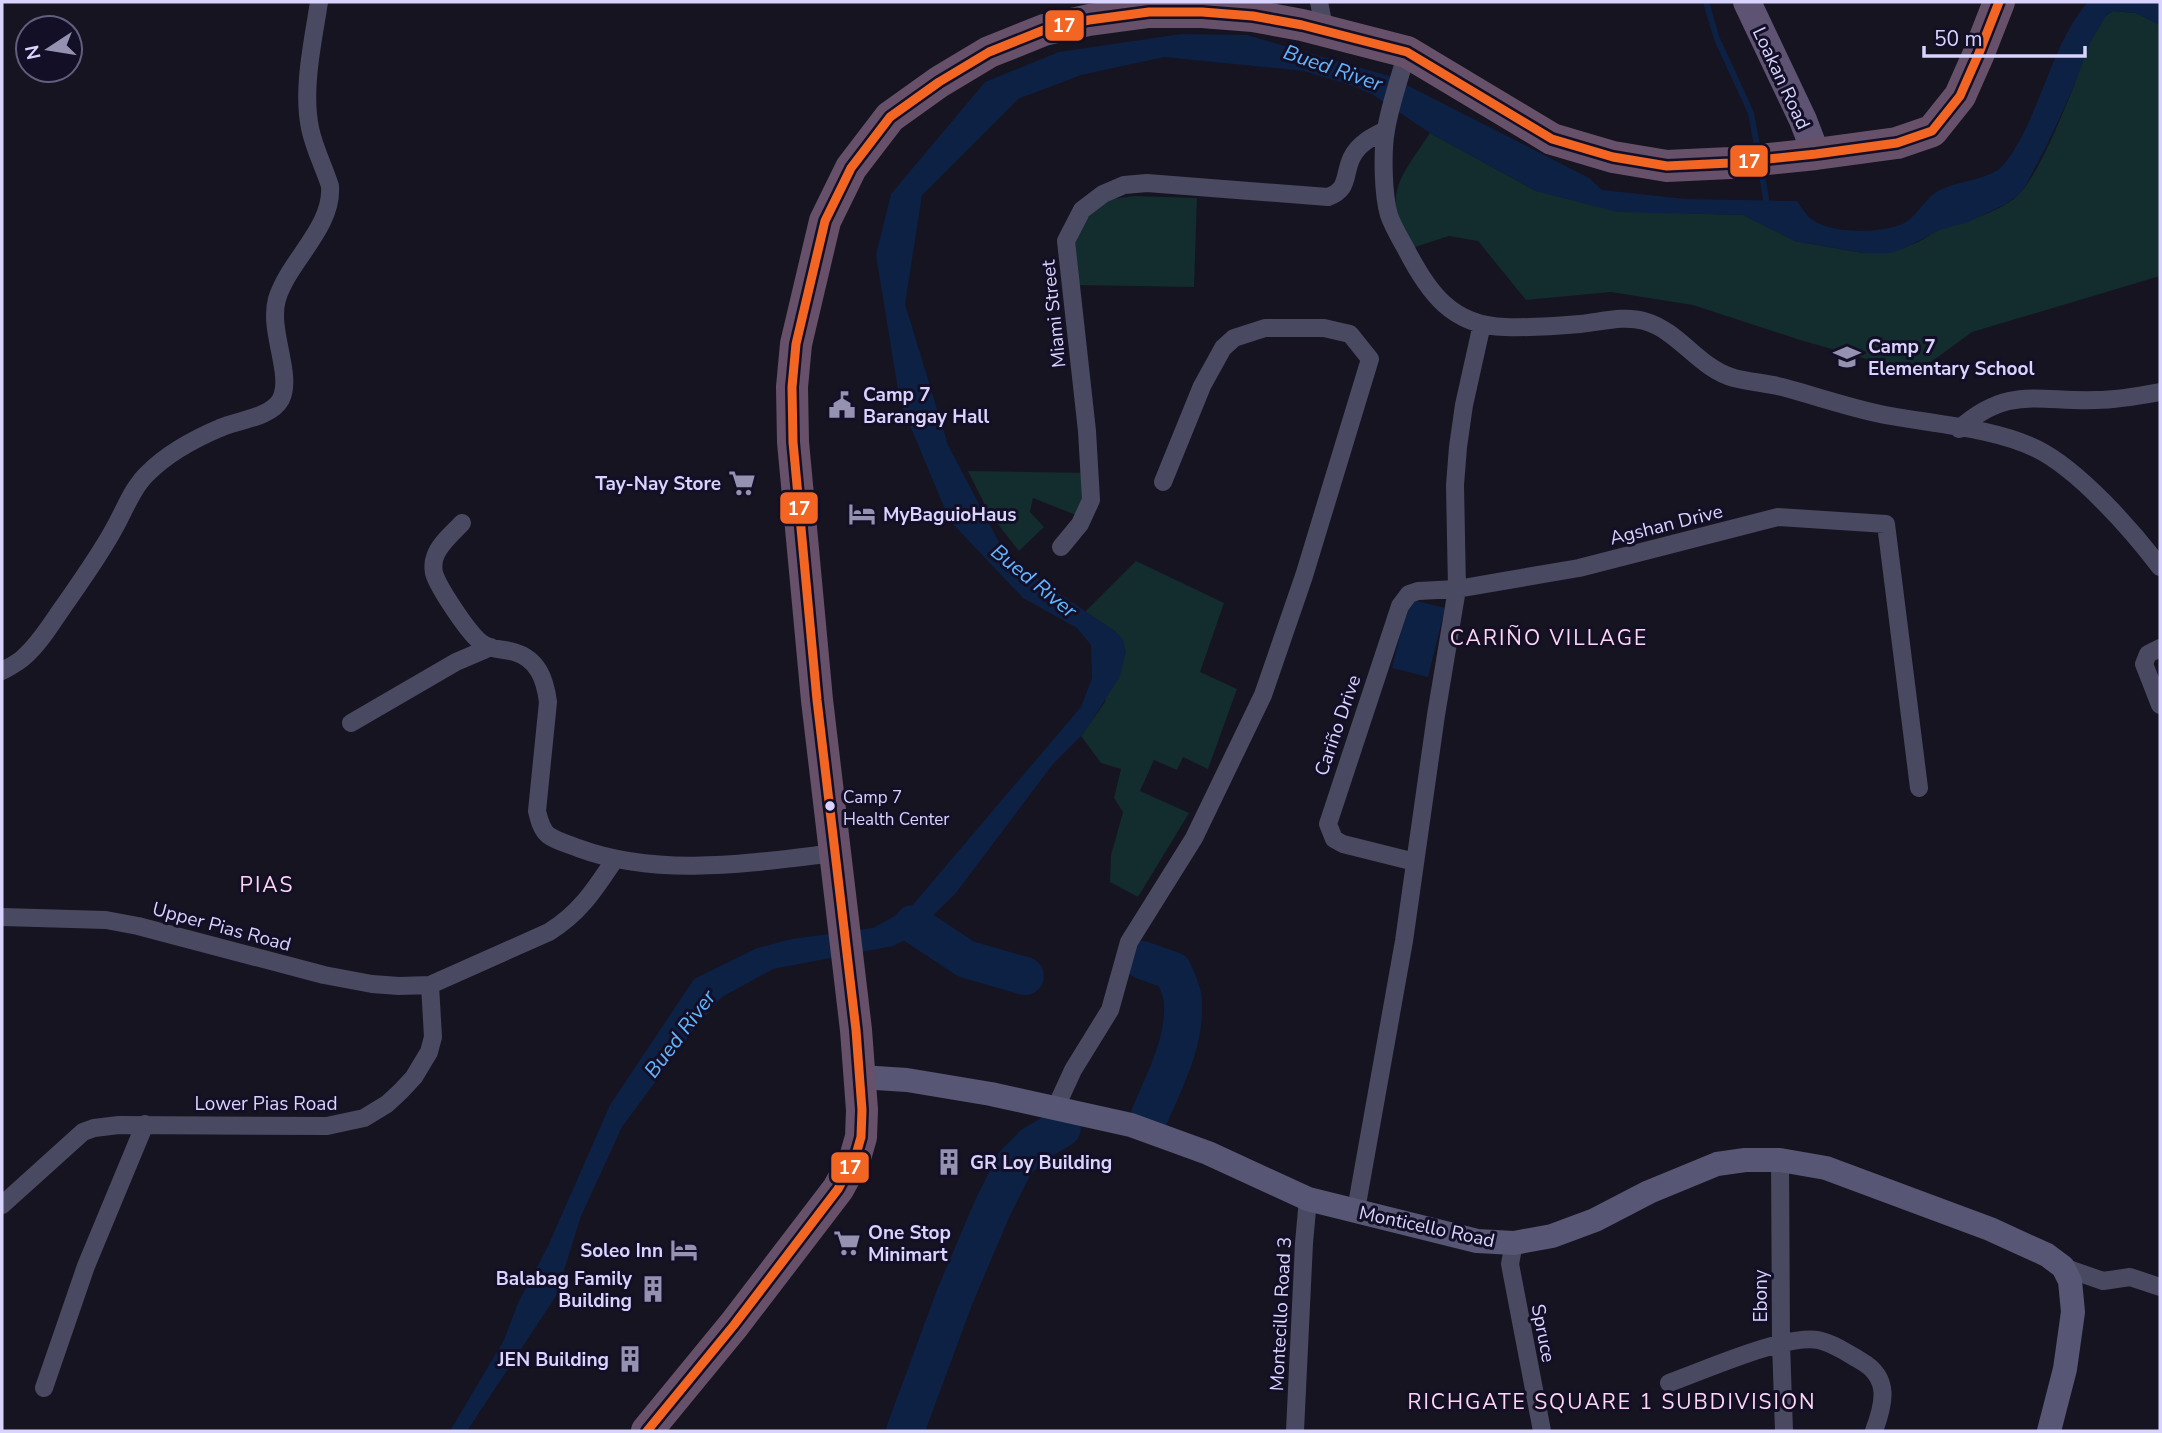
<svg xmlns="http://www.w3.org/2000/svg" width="2162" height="1433" viewBox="0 0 2162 1433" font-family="'Nunito Sans',sans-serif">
<rect width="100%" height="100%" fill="#161421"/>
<path fill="#132c2d" d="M2113 11 2136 13 2160 25V276L1972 332 1916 373 1800 340 1693 305 1611 292 1526 300 1478 241 1449 236 1415 247C1378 197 1401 177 1430 133L1536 191 1684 213 1743 215 1795 241 1863 253C1880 254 1905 248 1920 241 1927 237 1932 233 1939 230 1965 220 1995 215 2017 196 2037 178 2061 117 2072 91 2080 71 2092 20 2113 11Z
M1134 196 1197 198 1194 287 1076 285 1071 239 1089 211 1112 199Z
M968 471 1090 473 1081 517 1033 498 1030 512 1044 527 1019 551 989 513Z
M1136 561 1224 603 1200 672 1237 689 1208 769 1183 757 1177 770 1154 760 1140 791 1189 813 1138 897 1110 882 1111 855 1123 812 1114 798 1121 769 1101 763 1081 736 1105 702 1116 632 1085 612Z"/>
<path fill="#0d2144" d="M2088 2H2160V25L2136 13 2113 11 2107 14 2090 43 2072 91 2046 147 2026 185 2019 194 2006 204 1968 222 1939 230 1905 248 1890 253H1863L1795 241 1743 215 1617 212 1536 191 1430 133 1372 94 1350 85 1304 71 1164 57 1081 75 1018 99 922 195 905 304 948 445 1002 548 1042 582 1116 632 1123 640 1126 652 1119 678 1091 722 1081 736 1053 764 955 894 911 937 893 946 773 969 722 997 694 1029 622 1127 581 1216 556 1296 467 1431H450L504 1340 518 1303 548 1246 610 1105 694 979 757 948 792 939 873 928 911 907 1081 707 1092 678 1091 645 1077 628 1023 598 950 521 900 402 876 255 891 194 985 82 1059 52 1181 34 1247 35 1389 76 1589 178 1602 190 1686 199 1797 201C1801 206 1805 214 1810 218 1828 234 1880 234 1902 224 1919 216 1924 197 1942 189 1961 180 1992 180 2005 163 2041 116 2051 43 2088 2Z
M1409 599 1445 608 1428 677 1392 668Z"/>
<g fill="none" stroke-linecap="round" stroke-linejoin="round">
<path stroke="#0d2144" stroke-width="6" d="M1706 2 1717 39 1751 113 1758 151
M1761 169 1767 205"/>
<path stroke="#0d2144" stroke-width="38" d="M913 924 966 959 1025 976
M1142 960 1173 971C1177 981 1183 992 1183 1003 1185 1042 1165 1080 1150 1115
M905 1431 955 1296 992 1209 1015 1163 1033 1145 1062 1128"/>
<path stroke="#4a4962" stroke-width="18" d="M1319 2 1325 32
M1407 52C1400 77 1390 105 1386 130 1382 151 1383 195 1389 215 1393 227 1400 238 1406 249 1428 292 1452 326 1505 327 1530 328 1556 326 1580 324 1601 322 1624 315 1644 321 1680 331 1698 368 1734 378 1750 382 1766 383 1782 387 1816 396 1850 408 1885 415 1933 424 1994 428 2037 449 2079 470 2131 529 2160 567
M1959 429C2008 385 2039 402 2096 400 2117 400 2139 396 2160 392
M462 523C453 533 439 544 435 557 433 562 433 567 434 573 438 587 470 636 483 644 492 650 504 649 514 652 538 659 545 679 548 702L537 811C539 819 541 829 548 835 556 841 568 844 578 848 659 878 751 863 835 853
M1061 547 1080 524 1091 500 1087 431 1066 241 1082 210 1103 194 1124 185 1147 183 1328 197C1350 189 1343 175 1352 157 1359 143 1372 137 1386 130
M2160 648 2148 654 2144 664 2160 705
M2 671C9 667 18 663 24 657 40 643 51 624 63 607 81 581 100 555 115 527 125 509 133 487 148 473 168 453 194 439 220 428 237 420 271 418 281 399 293 374 268 331 277 299 289 260 333 228 330 186 324 167 314 148 310 128 302 88 313 42 319 2
M351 723 456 662 491 647
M1415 862 1343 844 1334 839 1328 824 1400 606 1409 594 1418 591 1457 589 1579 568 1778 517 1886 524 1919 788
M2 917 106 920 138 926 324 975 372 984 399 986 430 985 549 932C580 913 595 889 615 859
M1056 1107 1073 1070 1110 1010 1129 942 1194 838 1263 695 1304 576 1370 359 1350 334 1324 328H1265L1234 338 1223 348 1202 386 1163 482
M1780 1160 1781 1343 1784 1431
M2 1205 83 1132 94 1128 119 1125 327 1126 364 1118 387 1104 401 1091 414 1077 429 1052 433 1037 430 985
M1356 1210 1404 941 1436 715 1457 589 1455 485 1458 447 1464 405 1482 324
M1514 1243 1510 1264 1542 1431
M2063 1267 2103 1281 2130 1277 2160 1287
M1669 1383C1703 1371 1785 1334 1818 1340 1833 1343 1847 1353 1861 1361 1891 1378 1884 1404 1874 1431
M44 1388 86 1266 145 1124
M1295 1431 1304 1243 1308 1199"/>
<path stroke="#575674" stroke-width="24" d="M860 1077 907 1080 991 1094 1131 1125 1208 1153 1308 1199 1477 1241 1514 1243 1552 1236 1595 1220 1649 1192 1717 1164 1745 1160H1780L1826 1168 1990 1229 2047 1255 2063 1267 2070 1281 2073 1312 2065 1369 2049 1431"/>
<path stroke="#5e5373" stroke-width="28" d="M1747 2 1803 120 1816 154"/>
<path stroke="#67516a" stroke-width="32" d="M647 1431 734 1325 838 1189 855 1158 861 1137 862 1110 856 1030 817 700 793 442 792 387 796 344 825 221 851 168 890 117 939 82 989 52 1044 30 1089 20 1149 12H1202L1253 16 1302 25 1407 52 1552 139 1613 157 1667 166 1730 163 1816 154 1897 143 1932 131 1960 96 1979 53 1999 2"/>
<defs>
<path id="bus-1" d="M647 1431 734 1325 838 1189 855 1158 861 1137 862 1110 856 1030 817 700 793 442 792 387 796 344 825 221 851 168 890 117 939 82 989 52 1044 30 1089 20 1149 12H1202L1253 16 1302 25 1407 52 1552 139 1613 157 1667 166 1730 163 1816 154 1897 143 1932 131 1960 96 1979 53 1999 2"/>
</defs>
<use href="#bus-1" stroke="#130f26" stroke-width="14"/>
<use href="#bus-1" stroke="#f26522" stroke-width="9"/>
</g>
<defs>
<symbol id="school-bare" viewBox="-9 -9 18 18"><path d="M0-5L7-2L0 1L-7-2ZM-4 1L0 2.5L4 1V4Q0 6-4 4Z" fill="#9591b1" stroke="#130f26" stroke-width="2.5" paint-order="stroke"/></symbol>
<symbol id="civic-bare" viewBox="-9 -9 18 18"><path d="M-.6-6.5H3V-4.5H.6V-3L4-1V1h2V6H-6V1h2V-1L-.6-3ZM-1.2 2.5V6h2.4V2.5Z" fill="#9591b1" stroke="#130f26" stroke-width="2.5" paint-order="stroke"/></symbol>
<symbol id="supermarket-bare" viewBox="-9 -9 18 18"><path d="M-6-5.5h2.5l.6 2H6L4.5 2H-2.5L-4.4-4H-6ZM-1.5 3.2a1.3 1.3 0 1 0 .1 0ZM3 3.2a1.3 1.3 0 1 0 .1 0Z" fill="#9591b1" stroke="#130f26" stroke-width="2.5" paint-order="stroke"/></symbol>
<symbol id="hotel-bare" viewBox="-9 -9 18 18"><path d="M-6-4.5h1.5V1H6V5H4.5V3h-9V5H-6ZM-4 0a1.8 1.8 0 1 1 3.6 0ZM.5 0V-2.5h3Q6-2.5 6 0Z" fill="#9591b1" stroke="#130f26" stroke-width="2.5" paint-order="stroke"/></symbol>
<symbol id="building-bare" viewBox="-9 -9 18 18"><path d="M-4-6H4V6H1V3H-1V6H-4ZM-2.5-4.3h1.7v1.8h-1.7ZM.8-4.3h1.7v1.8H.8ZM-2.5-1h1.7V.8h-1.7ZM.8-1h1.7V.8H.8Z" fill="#9591b1" stroke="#130f26" stroke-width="2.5" paint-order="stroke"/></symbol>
</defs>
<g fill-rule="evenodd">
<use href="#school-bare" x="1828" y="338" width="38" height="38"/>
<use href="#civic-bare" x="823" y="386" width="38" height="38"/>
<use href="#supermarket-bare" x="723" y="464" width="38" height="38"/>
<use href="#hotel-bare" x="843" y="495" width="38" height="38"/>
<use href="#building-bare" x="930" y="1143" width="38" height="38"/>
<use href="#supermarket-bare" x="828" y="1224" width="38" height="38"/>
<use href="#hotel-bare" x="665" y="1231" width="38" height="38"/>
<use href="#building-bare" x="634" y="1270" width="38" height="38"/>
<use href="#building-bare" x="611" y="1340" width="38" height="38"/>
</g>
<circle fill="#d9d4ff" stroke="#130f26" stroke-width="2.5" cx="830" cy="806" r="6"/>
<g text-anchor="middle" stroke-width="6" stroke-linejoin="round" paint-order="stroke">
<g font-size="17" fill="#d9d4ff" stroke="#130f26" text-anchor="start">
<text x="843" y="803">Camp 7<tspan x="843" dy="22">Health Center</tspan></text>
</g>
<g font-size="19" fill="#d9d4ff" stroke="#130f26">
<text transform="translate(1782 78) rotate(65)" y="7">Loakan Road</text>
<text transform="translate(1053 314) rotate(-96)" y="7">Miami Street</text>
<text transform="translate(1666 524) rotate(-14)" y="7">Agshan Drive</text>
<text transform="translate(1337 725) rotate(-71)" y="7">Cariño Drive</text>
<text transform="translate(222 926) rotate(15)" y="7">Upper Pias Road</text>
<text x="266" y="1110">Lower Pias Road</text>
<text transform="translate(1427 1226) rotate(12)" y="7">Monticello Road</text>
<text transform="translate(1760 1296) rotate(-90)" y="7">Ebony</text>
<text transform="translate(1280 1314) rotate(-87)" y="7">Montecillo Road 3</text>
<text transform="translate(1544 1333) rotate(79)" y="7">Spruce</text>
</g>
<g font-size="19" font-weight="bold" fill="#d9d4ff" stroke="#130f26" text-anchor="start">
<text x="1868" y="353">Camp 7<tspan x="1868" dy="22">Elementary School</tspan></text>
<text x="863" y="401">Camp 7<tspan x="863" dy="22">Barangay Hall</tspan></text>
<text x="721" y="490" text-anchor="end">Tay-Nay Store</text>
<text x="883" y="521">MyBaguioHaus</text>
<text x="970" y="1169">GR Loy Building</text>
<text x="868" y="1239">One Stop<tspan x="868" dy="22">Minimart</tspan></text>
<text x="663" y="1257" text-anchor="end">Soleo Inn</text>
<text x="632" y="1285" text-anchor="end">Balabag Family<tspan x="632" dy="22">Building</tspan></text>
<text x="609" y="1366" text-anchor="end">JEN Building</text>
</g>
<g font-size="21" font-style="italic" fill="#62b6ff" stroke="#130f26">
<text transform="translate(1333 68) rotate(19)" y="7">Bued River</text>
<text transform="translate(1034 581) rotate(39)" y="7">Bued River</text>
<text transform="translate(680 1034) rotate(-53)" y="7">Bued River</text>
</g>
<g font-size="21" letter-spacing="2" fill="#ffd6f0" stroke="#130f26">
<text x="1549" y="645">CARIÑO VILLAGE</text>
<text x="267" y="892">PIAS</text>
<text x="1612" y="1409">RICHGATE SQUARE 1 SUBDIVISION</text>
</g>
</g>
<g stroke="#130f26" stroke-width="2.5">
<rect x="1044" y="9" width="41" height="33" rx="7" fill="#f26522"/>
<rect x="1729" y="144" width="40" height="34" rx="7" fill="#f26522"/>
<rect x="779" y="491" width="40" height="34" rx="7" fill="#f26522"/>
<rect x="830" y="1151" width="40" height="33" rx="7" fill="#f26522"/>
</g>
<g font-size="19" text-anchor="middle" font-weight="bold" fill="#fff">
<text x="1064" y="32">17</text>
<text x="1749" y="168">17</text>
<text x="799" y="515">17</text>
<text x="850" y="1174">17</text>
</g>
<rect width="2162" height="1433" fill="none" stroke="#d9d4ff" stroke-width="7"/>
<g transform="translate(49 49) rotate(258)"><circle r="33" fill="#130f26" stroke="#625e7d" stroke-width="2"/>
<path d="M0-5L12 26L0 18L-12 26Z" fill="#9591b1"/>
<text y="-10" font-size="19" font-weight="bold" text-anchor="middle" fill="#d9d4ff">N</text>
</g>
<path d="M1924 46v10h161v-10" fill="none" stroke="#d9d4ff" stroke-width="3.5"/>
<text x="1934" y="46" font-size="21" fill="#d9d4ff" stroke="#130f26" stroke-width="5" paint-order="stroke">50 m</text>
</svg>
